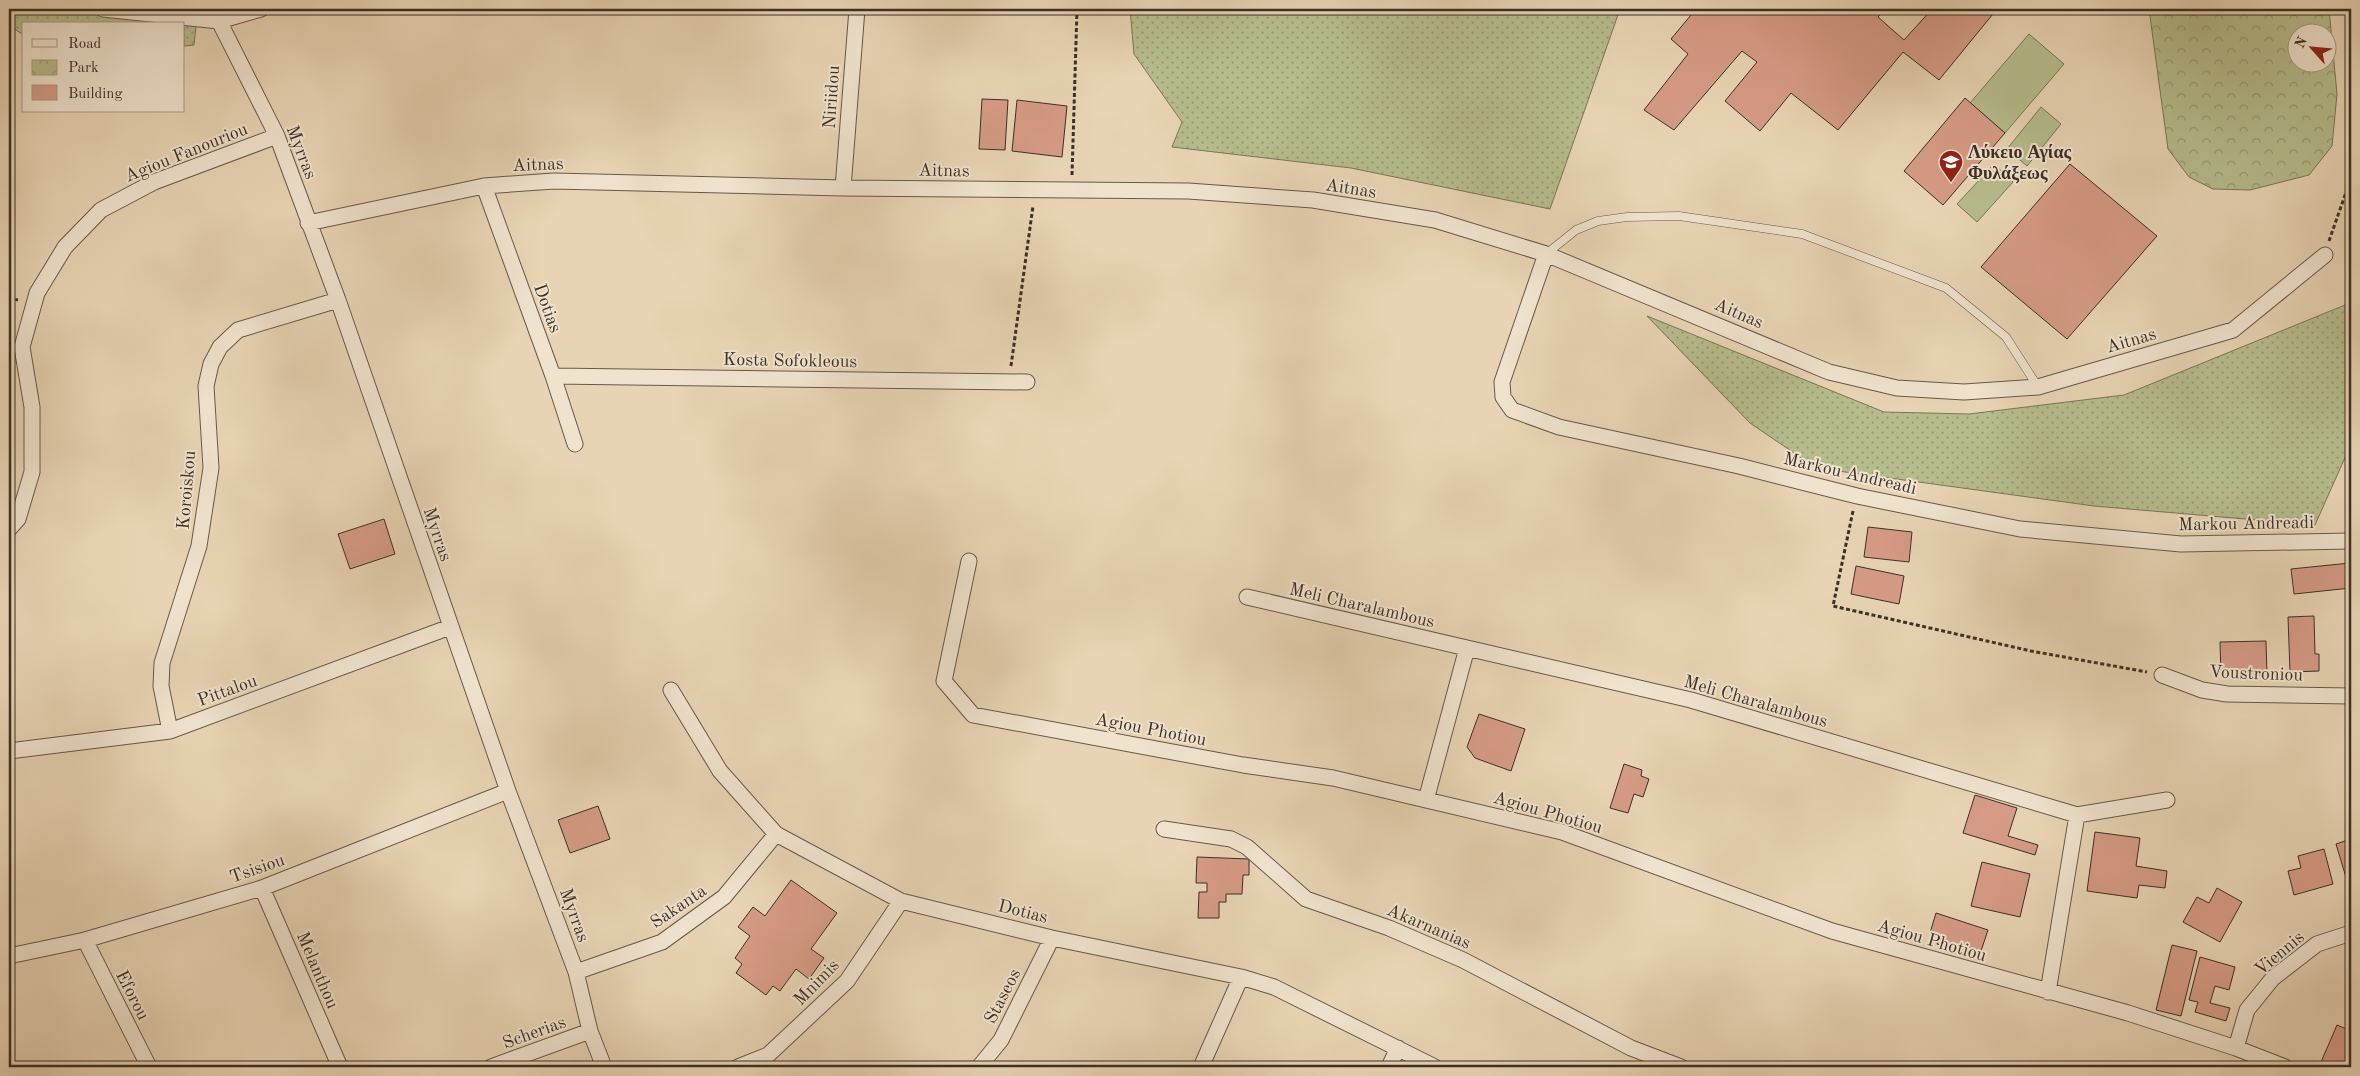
<svg xmlns="http://www.w3.org/2000/svg" width="2360" height="1076" viewBox="0 0 2360 1076" font-family="'Old Standard TT',serif">
<defs>
<pattern id="grass-dots" width="8" height="8" patternUnits="userSpaceOnUse" patternTransform="scale(1.25)"><rect width="8" height="8" fill="#b6bc8c"/><path d="M2 2h.1M6 6h.1" fill="none" stroke="#959972" stroke-width="1.8" stroke-linecap="round"/></pattern>
<pattern id="park-crowns" width="20" height="18" patternUnits="userSpaceOnUse" patternTransform="scale(1.25)"><rect width="20" height="18" fill="#b6bc8c"/><path d="M2 6a3 3 0 1 1 6 0M12 15a3 3 0 1 1 6 0" fill="none" stroke="#959972"/></pattern>
</defs>
<rect width="100%" height="100%" fill="#e8d4b4"/>
<filter id="stains"><feTurbulence type="fractalNoise" baseFrequency=".004" numOctaves="4"/><feColorMatrix values="0 0 0 0 .2 0 0 0 0 .09 0 0 0 0 .02 0 0 0 .5 -.17"/></filter>
<radialGradient id="worn" r=".72"><stop offset=".6" stop-color="#630" stop-opacity="0"/><stop offset="1" stop-color="#630" stop-opacity=".3"/></radialGradient>
<path fill="url(#grass-dots)" stroke="#7a7659" d="M9 9H198L194 45 184 46V24H24V35L9 26Z
M1130 9H1620L1550 209 1351 168 1172 147 1182 122 1134 54Z
M2351 299V444L2315 525 2094 506 1816 468 1750 423 1647 316 1884 412 1969 414 2124 395 2350 303Z"/>
<path fill="url(#park-crowns)" stroke="#7a7659" fill-rule="evenodd" d="M2149 9H2329L2337 94 2332 146 2309 175 2250 190 2213 189 2189 177 2168 149ZM2298 32H2328V62H2298Z"/>
<path fill="#b6bc8c" stroke="#7a7659" d="M2029 34 2064 64 2005 133 1970 103Z
M2041 107 2061 124 2027 166 2007 149Z
M1994 164 2013 182 1977 222 1957 204Z"/>
<path fill="#d69b86" stroke="#3d2f26" d="M1696 9H1885L1878 17 1904 40 1932 9H1997L1939 80 1903 52 1838 130 1791 93 1760 131 1725 101 1757 62 1742 51 1674 130 1644 110 1688 54 1671 39Z
M1965 98 2005 133 1943 205 1904 171Z
M982 99 1008 100 1005 150 979 149Z
M1017 100 1067 106 1062 157 1012 151Z
M2070 164 2157 236 2067 339 1981 267Z
M384 519 395 554 350 569 338 534Z
M1868 527 1912 532 1909 562 1864 557Z
M2350 563 2351 588 2294 594 2291 569Z
M1856 566 1904 576 1899 604 1851 594Z
M2314 616 2315 654H2319V671L2290 672 2288 617Z
M2266 641 2267 675 2221 676 2220 642Z
M1479 714 1525 729 1511 771 1475 758 1467 747Z
M1624 764 1642 770 1641 776 1649 779 1643 797 1634 794 1628 813 1610 808Z
M1975 795 2017 808 2008 836 2038 845 2035 855 1963 833Z
M598 806 610 839 570 853 558 820Z
M2095 832 2140 838 2136 866 2167 871 2165 888 2139 885 2137 898 2087 891Z
M2351 839V894L2336 844Z
M2324 849 2333 884 2294 895 2288 871 2301 868 2298 856Z
M1197 857 1249 859V875H1243L1242 894H1226V902H1219V918H1198L1199 892H1207V883H1196Z
M1982 862 2030 874 2020 917 1971 906Z
M791 880 837 913 811 949 824 958 809 979 796 969 780 991 773 986 766 995 736 973 742 964 735 958 750 936 738 927 753 907 765 916Z
M2217 888 2242 902 2220 942 2183 922 2197 897 2209 903Z
M1936 913 1988 930 1979 957 1937 944 1940 936 1930 933Z
M2172 945 2197 951 2181 1016 2156 1010Z
M2200 957 2235 967 2229 990 2215 986 2210 1003 2230 1008 2226 1021 2195 1012 2198 1002 2189 1000Z
M2337 1025 2351 1031 2349 1067H2334L2321 1062Z"/>
<g fill="none" stroke-linecap="round" stroke-linejoin="round">
<defs>
<path id="service" d="M1546 254 1576 230 1598 221 1627 217 1679 216 1802 234 1946 288 2006 337 2038 387"/>
<path id="minor" d="M103 9 219 21 261 9
M219 21 277 136 338 300 508 791 576 972 590 1031 604 1067
M484 186 553 376 575 444
M843 188 857 9
M308 223 484 186 554 181 843 188 1188 191 1313 200 1435 220 1546 254 1829 372 1897 388 1964 392 2038 387 2233 330 2325 255
M1546 254 1502 382 1503 397 1512 410 1559 427 1739 466 1857 496 2020 529 2181 544 2351 541
M553 376 1027 382
M9 529 18 519 32 472V407L22 347 37 293 65 247 101 210 154 182 277 136
M969 561 944 681 973 715 1243 765 1333 778 1562 832 1832 931 2128 1013 2236 1048 2285 1067
M1247 597 1691 700 2077 815 2048 992
M2162 675 2202 690 2227 694 2351 696
M671 690 720 771 776 834 901 901 1052 938 1241 977 1274 987 1435 1067
M170 731 161 686 162 663 199 546 211 468 206 386 211 364 220 347 238 330 338 300
M9 751 170 731 450 627
M1426 800 1467 648
M2077 815 2167 800
M1164 829 1231 839 1247 847 1306 899 1389 928 1463 960 1631 1048 1681 1067
M262 888 340 1067
M85 940 149 1067
M9 956 85 940 262 888 508 791
M576 972 662 942 724 897 776 834
M2236 1048 2247 1010 2273 978 2317 944 2351 933
M491 1067 590 1031
M738 1067 768 1055 847 981 901 901
M979 1067 1001 1040 1052 938
M1201 1067 1241 977
M1389 1067 1398 1048"/>
</defs>
<use href="#service" stroke="#68584a" stroke-width="9"/>
<use href="#minor" stroke="#68584a" stroke-width="17"/>
<path stroke="#3d2f26" stroke-width="3" stroke-dasharray="4 2.5" stroke-linecap="butt" d="M1072 175 1077 9
M2329 241 2351 178
M9 298 18 300
M1011 366 1033 206
M1853 511 1833 606 2031 651 2147 672"/>
<use href="#service" stroke="#f0e3ce" stroke-width="8"/>
<use href="#minor" stroke="#f0e3ce" stroke-width="15"/>
</g>
<defs>
<symbol id="school-pin" viewBox="-11 -11 22 30"><path d="M0 17L-7.5 6A9.5 9.5 0 1 1 7.5 6Z" fill="#8f2418" stroke="#f0e3ce"/><path d="M0-5L7-2L0 1L-7-2ZM-4 1L0 2.5L4 1V4Q0 6-4 4Z" fill="#fff"/></symbol>
</defs>
<g fill-rule="evenodd">
<use href="#school-pin" x="1937" y="148" width="28" height="38"/>
</g>
<g text-anchor="middle" stroke-width="4" stroke-linejoin="round" paint-order="stroke">
<g font-size="18" fill="#3d2f26" stroke="#f0e3ce">
<text transform="translate(831 97) rotate(-86)" y="6">Niriidou</text>
<text transform="translate(186 152) rotate(-22)" y="6">Agiou Fanouriou</text>
<text transform="translate(302 152) rotate(69)" y="6">Myrras</text>
<text transform="translate(538 164) rotate(-2)" y="6">Aitnas</text>
<text transform="translate(944 170) rotate(1)" y="6">Aitnas</text>
<text transform="translate(1351 188) rotate(9)" y="6">Aitnas</text>
<text transform="translate(548 308) rotate(70)" y="6">Dotias</text>
<text transform="translate(1739 313) rotate(23)" y="6">Aitnas</text>
<text transform="translate(2131 340) rotate(-16)" y="6">Aitnas</text>
<text transform="translate(790 360) rotate(1)" y="6">Kosta Sofokleous</text>
<text transform="translate(1850 473) rotate(13)" y="6">Markou Andreadi</text>
<text transform="translate(186 490) rotate(-85)" y="6">Koroiskou</text>
<text transform="translate(2246 523) rotate(-1)" y="6">Markou Andreadi</text>
<text transform="translate(438 534) rotate(71)" y="6">Myrras</text>
<text transform="translate(1362 605) rotate(13)" y="6">Meli Charalambous</text>
<text transform="translate(2256 673) rotate(2)" y="6">Voustroniou</text>
<text transform="translate(227 690) rotate(-20)" y="6">Pittalou</text>
<text transform="translate(1756 701) rotate(16)" y="6">Meli Charalambous</text>
<text transform="translate(1151 729) rotate(11)" y="6">Agiou Photiou</text>
<text transform="translate(1548 812) rotate(16)" y="6">Agiou Photiou</text>
<text transform="translate(257 868) rotate(-19)" y="6">Tsisiou</text>
<text transform="translate(678 906) rotate(-34)" y="6">Sakanta</text>
<text transform="translate(1023 911) rotate(14)" y="6">Dotias</text>
<text transform="translate(575 915) rotate(70)" y="6">Myrras</text>
<text transform="translate(1429 926) rotate(23)" y="6">Akarnanias</text>
<text transform="translate(1932 940) rotate(16)" y="6">Agiou Photiou</text>
<text transform="translate(2279 953) rotate(-40)" y="6">Viennis</text>
<text transform="translate(318 970) rotate(67)" y="6">Melanthou</text>
<text transform="translate(816 982) rotate(-46)" y="6">Mnimis</text>
<text transform="translate(133 995) rotate(63)" y="6">Eforou</text>
<text transform="translate(1002 996) rotate(-63)" y="6">Staseos</text>
<text transform="translate(534 1032) rotate(-20)" y="6">Scherias</text>
</g>
<g font-size="18" font-weight="bold" fill="#3d2f26" stroke="#f0e3ce" text-anchor="start">
<text x="1968" y="158">Λύκειο Αγίας<tspan x="1968" dy="21">Φυλάξεως</tspan></text>
</g>
</g>
<rect width="2360" height="1076" fill="none" stroke="#e8d4b4" stroke-width="30"/>
<rect x="10" y="10" width="2340" height="1056" fill="none" stroke="#3d2f26" stroke-width="2.5"/>
<rect x="15" y="15" width="2330" height="1046" fill="none" stroke="#3d2f26"/>
<rect x="22" y="22" width="162" height="90" fill="#f0e3ce" stroke="#a89b8b"/>
<rect x="32" y="39" width="25" height="8" fill="#f0e3ce" stroke="#a89b8b"/>
<text x="68" y="48" font-size="15" fill="#3d2f26">Road</text>
<rect x="32" y="60" width="25" height="15" fill="url(#park-crowns)" stroke="#a89b8b"/>
<text x="68" y="72" font-size="15" fill="#3d2f26">Park</text>
<rect x="32" y="85" width="25" height="15" fill="#d69b86" stroke="#a89b8b"/>
<text x="68" y="98" font-size="15" fill="#3d2f26">Building</text>
<g transform="translate(2312 48) rotate(297)"><circle r="24" fill="#f0e3ce" stroke="#a89b8b"/>
<path d="M0-4L9 19L0 12L-9 19Z" fill="#8f2418"/>
<text y="-8" font-size="14" font-weight="bold" text-anchor="middle" fill="#3d2f26">N</text>
</g>
<rect width="100%" height="100%" filter="url(#stains)"/>
<rect width="100%" height="100%" fill="url(#worn)"/>
</svg>
